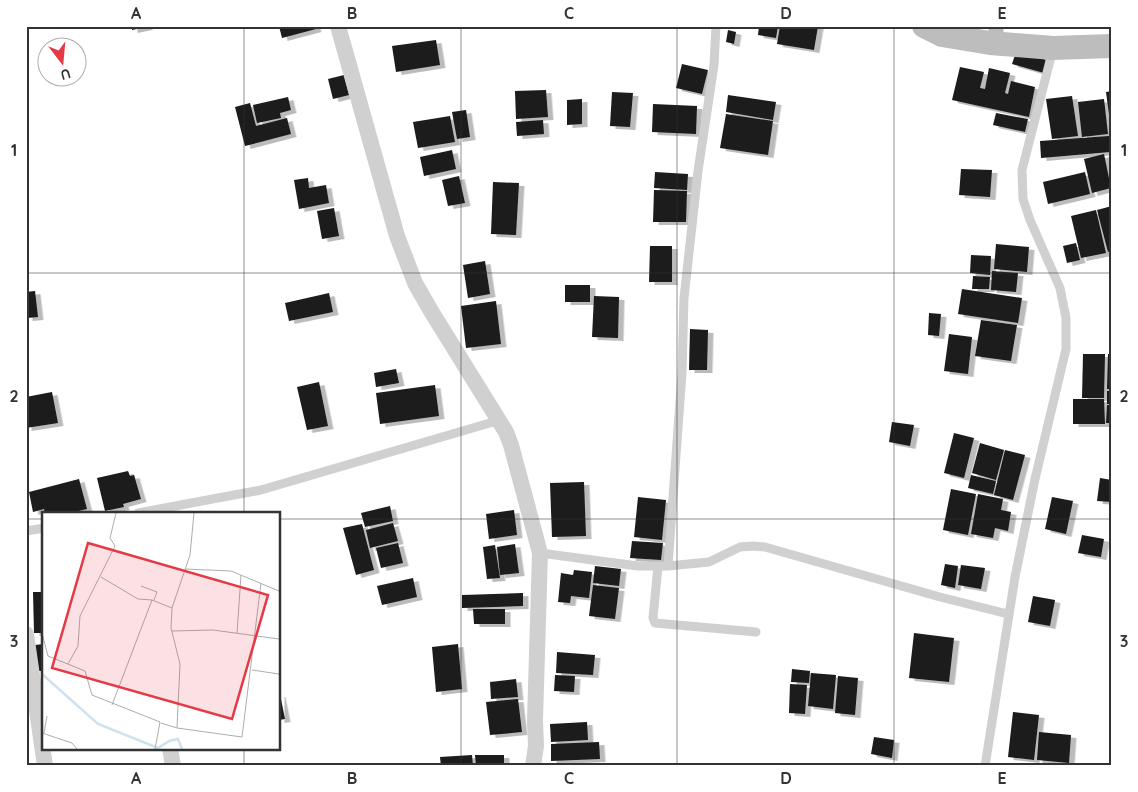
<svg xmlns="http://www.w3.org/2000/svg" width="1138" height="792" viewBox="0 0 1138 792" font-family="Quicksand,sans-serif">
<defs>
<filter id="shadow"><feDropShadow dx="5.5" dy="3" stdDeviation="0" flood-color="#0004"/></filter>
</defs>
<rect width="100%" height="100%" fill="#fff"/>
<path fill="#1a1a1a" filter="url(#shadow)" d="M132 26H147V27L132 30Z
M279 26H315L316 29 282 38Z
M759 26H778L776 38 758 35Z
M780 26H818L814 50 777 44Z
M983 26H998V29H983Z
M728 30 736 32 734 44 726 42Z
M436 40 440 65 396 72 392 46Z
M1016 52 1047 60 1044 73 1012 64Z
M682 64 708 70 702 94 676 88Z
M960 67 984 72 980 88 985 89 989 68 1010 73 1005 93 1008 94 1011 81 1035 87 1029 117 952 100Z
M344 75 349 95 333 99 328 79Z
M546 90 548 117 516 119 515 91Z
M1112 91V113L1109 114 1106 92Z
M612 92 633 93 630 127 610 126Z
M728 95 776 102 773 120 726 112Z
M1072 96 1078 136 1052 139 1046 99Z
M288 97 291 110 280 113 281 118 257 123 253 105Z
M582 99V124L567 125V100Z
M1104 99 1108 134 1082 137 1078 102Z
M250 103 256 126 287 118 291 134 245 146 235 107Z
M653 104 697 106 696 134 652 132Z
M466 110 470 137 457 139 452 112Z
M996 113 1028 119 1025 132 993 125Z
M726 114 773 121 768 155 720 148Z
M450 116 455 142 418 148 413 122Z
M543 120 544 134 517 136 516 122Z
M1109 136 1110 152 1041 158 1040 141Z
M452 150 456 169 424 176 420 157Z
M1104 154 1111 188 1092 193 1084 159Z
M961 169 992 170 990 197 959 195Z
M655 172 688 174 687 190 654 188Z
M1085 172 1090 194 1048 204 1043 182Z
M459 176 465 203 448 206 442 180Z
M308 178 309 188 326 185 329 203 299 209 294 180Z
M493 182 519 183 516 235 491 234Z
M654 190 687 191 686 222H653Z
M1112 206V250L1108 252 1097 210Z
M334 208 339 236 322 239 317 211Z
M1096 210 1106 253 1081 258 1071 216Z
M1076 243 1080 260 1067 263 1063 246Z
M996 244 1029 247 1027 272 994 269Z
M650 246H672V282H649Z
M971 255 991 256 990 275 970 273Z
M485 261 490 294 468 298 463 265Z
M992 271 1018 273 1016 292 991 290Z
M973 276 990 277 989 289H972Z
M565 285H590V302H565Z
M962 289 1022 298 1018 323 958 314Z
M35 291 38 317 27 318 26 292Z
M329 293 333 312 289 321 285 303Z
M594 296 619 297 618 338 592 337Z
M496 301 501 344 466 348 461 306Z
M929 313 941 314 939 336 928 335Z
M981 320 1017 325 1011 361 975 356Z
M690 329 708 330 707 370H689Z
M949 334 972 337 968 374 944 371Z
M1083 354H1105L1104 398H1082Z
M1108 354H1112V389H1107Z
M396 369 399 383 376 387 374 373Z
M319 382 328 426 307 430 297 387Z
M435 385 439 416 380 424 376 393Z
M1107 391H1112V404H1107Z
M52 392 58 423 26 428V397Z
M1073 399H1104L1105 424H1073Z
M1107 405H1112V423H1106Z
M892 422 914 425 910 446 889 442Z
M954 433 974 438 964 478 944 473Z
M980 443 1004 450 996 480 972 473Z
M1005 450 1025 455 1013 500 994 495Z
M128 471 130 476 134 475 141 499 123 504 124 507 105 511 97 478Z
M971 475 996 481 993 494 968 488Z
M1100 478 1112 480V502L1097 501Z
M79 479 87 509 70 513H45L44 509 33 512 29 492Z
M584 482 586 536 552 537 550 483Z
M951 489 976 494 968 535 943 530Z
M978 494 1003 499 1001 510 1011 512 1008 531 995 528 993 538 971 534Z
M638 497 666 500 662 540 634 537Z
M1052 497 1073 501 1066 534 1045 529Z
M390 506 393 521 365 527 361 513Z
M514 510 517 535 489 539 486 514Z
M393 523 398 541 370 548 366 530Z
M362 524 374 570 356 575 343 528Z
M1082 535 1104 539 1101 557 1078 553Z
M632 541 663 543 661 560 630 558Z
M398 543 403 563 381 568 376 548Z
M515 544 519 573 500 575 497 547Z
M495 545 500 578 487 579 483 547Z
M945 564 958 566 955 588 941 585Z
M961 565 985 568 981 589 958 585Z
M595 566 621 569 619 586 593 583Z
M574 570 592 572 589 598 571 596 570 603 558 602 561 573 573 575Z
M413 578 417 597 382 605 377 586Z
M593 585 619 588 615 619 589 616Z
M33 592H44V633H34Z
M523 593V606L462 608V595Z
M1033 596 1055 600 1050 626 1028 622Z
M473 609H505V624H474Z
M914 633 954 638 949 682 909 678Z
M44 644V671H38L35 645Z
M458 644 462 689 436 692 432 647Z
M557 652 595 655 593 675 556 673Z
M792 669 810 671 809 683 791 682Z
M811 673 836 675 833 709 808 706Z
M555 675 575 676 574 692 554 691Z
M838 676 858 678 855 715 835 713Z
M516 679 518 697 491 699 490 682Z
M790 684 807 685 805 714 789 713Z
M279 694H280L285 719 279 720Z
M518 699 522 732 490 735 486 702Z
M1013 712 1039 715 1034 760 1008 757Z
M587 722 588 740 551 742 550 724Z
M1039 732 1071 735 1069 763 1037 760Z
M874 737 894 740 892 758 871 754Z
M599 742 600 759 551 761V744Z
M472 755 473 766H441L440 757Z
M475 755H504V766H476Z
M1035 763 1058 764V766H1034Z"/>
<g fill="none" stroke-linecap="round" stroke-linejoin="round">
<path stroke="#d0d0d0" stroke-width="9" d="M138 513 261 490 500 420
M26 531 44 528
M540 553 638 566H668L682 373 684 298 698 171 714 65 716 26
M658 566 653 618 655 623 756 632
M668 566 709 562 740 547 753 546 765 547 940 597 1008 614
M985 766 1015 577 1035 479 1066 349V318L1060 288 1030 220 1023 199 1022 170 1053 49"/>
<path stroke="#d0d0d0" stroke-width="16" d="M338 26 397 236 415 283 431 311 506 432 511 445 540 553 535 720 536 746 533 766
M26 634 45 766
M170 748 173 766"/>
<path stroke="#bdbdbd" stroke-width="24" d="M924 26 942 35 990 43 1053 48 1112 46"/>
</g>
<path fill="none" stroke="#333" stroke-width="1" stroke-opacity="0.55" d="M244 26V513M461 26V766M677 26V766M894 26V766M26 273H1112M26 519H44M279 519H1112M244 748V766"/>
<g transform="translate(42 512)">
<rect width="238" height="238" fill="#fff"/>
<path fill="none" stroke="#cfe2ee" stroke-width="2.5" d="M0 162 56 212 116 236 127 229 136 227 140 237"/>
<path fill="none" stroke="#adadad" stroke-width="1" d="M143 57 189 59 237 79M59 65 96 87 110 88M99 74 115 80 112 88M0 90V107M130 119 171 118 237 127M0 121 6 144 43 159 50 183 118 210 113 237M195 121 199 63M26 152 36 134 38 104 73 34 68 26 74 1M210 158 237 162M70 193 110 88 130 96M119 211 135 216 138 152 129 116 130 96 148 43 152 1M135 216 200 225 219 71M0 221 30 231 35 237M2 221 5 204"/>
<path fill="#e63946" fill-opacity="0.15" stroke="#e63946" stroke-width="2.5" d="M46 31 226 83 190 207 10 156Z"/>
<rect width="238" height="238" fill="none" stroke="#333" stroke-width="2.5"/>
</g>
<rect width="1138" height="792" fill="none" stroke="#ffffff" stroke-width="55"/>
<g transform="translate(62 62) rotate(164)"><circle r="24" fill="#ffffff" stroke="#adadad"/>
<path d="M0-4L9 19L0 12L-9 19Z" fill="#e63946"/>
<text y="-8" font-size="14" font-weight="bold" text-anchor="middle" fill="#333333">U</text>
</g>
<rect x="28" y="28" width="1082" height="736" fill="none" stroke="#333" stroke-width="2"/>
<g font-size="16" text-anchor="middle" font-weight="bold" fill="#333">
<text x="136" y="19">A</text>
<text x="352" y="19">B</text>
<text x="569" y="19">C</text>
<text x="786" y="19">D</text>
<text x="1002" y="19">E</text>
<text x="14" y="156">1</text>
<text x="1124" y="156">1</text>
<text x="14" y="402">2</text>
<text x="1124" y="402">2</text>
<text x="14" y="647">3</text>
<text x="1124" y="647">3</text>
<text x="136" y="784">A</text>
<text x="352" y="784">B</text>
<text x="569" y="784">C</text>
<text x="786" y="784">D</text>
<text x="1002" y="784">E</text>
</g>
</svg>
